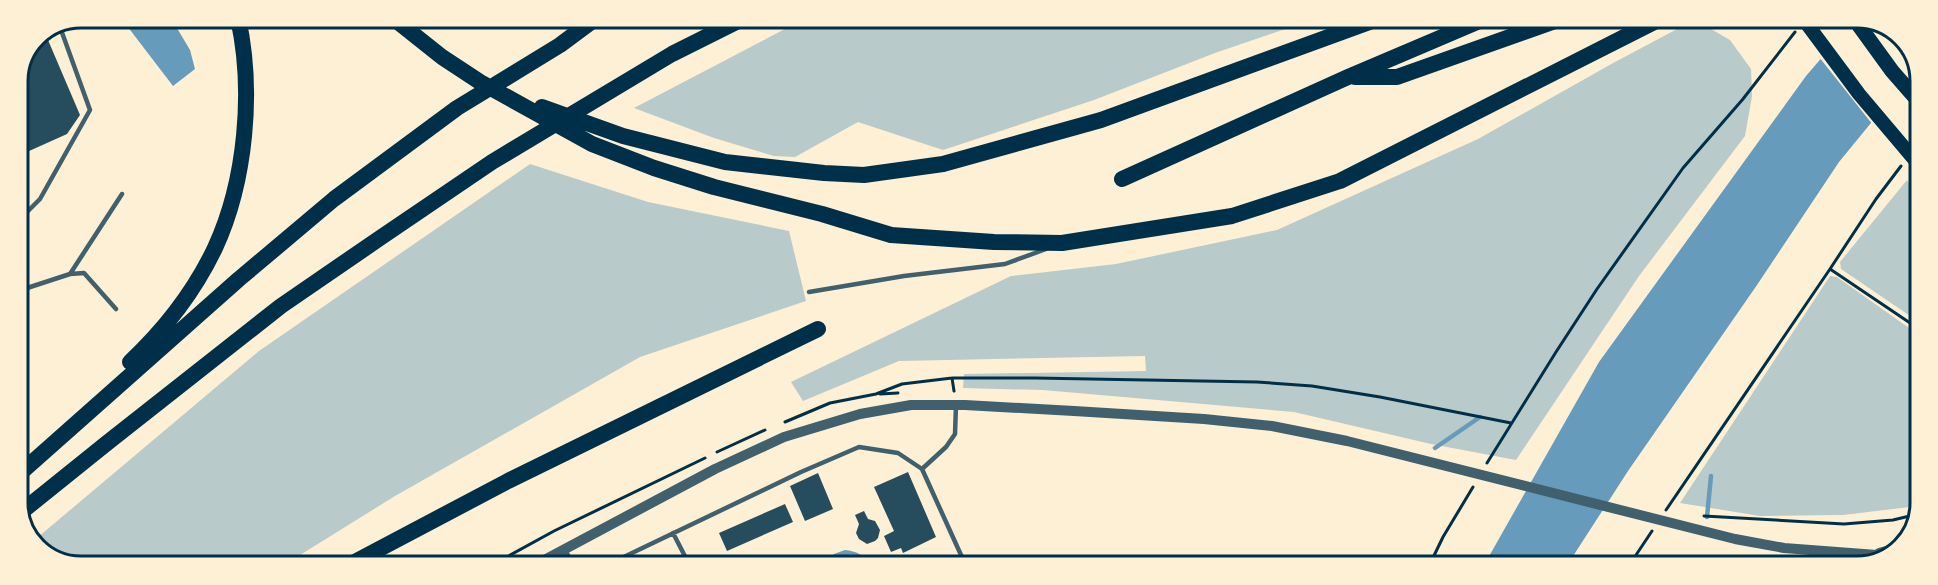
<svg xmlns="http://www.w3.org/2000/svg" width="1938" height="585" viewBox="0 0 1938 585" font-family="Ubuntu,sans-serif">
<rect width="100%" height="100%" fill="#fdf0d5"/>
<path fill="#b9caca" d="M804 19 1312 20 1215 53 1094 100 943 150 858 122 795 157 774 156 714 138 634 108Z
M1697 21 1730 40 1751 69 1752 96 1745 136 1639 276 1516 460 1431 444 1294 412 1043 390 963 388 964 374 1146 371 1145 356 899 361 803 401 791 382 1011 276 1116 264 1277 230 1478 139 1615 62 1679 28Z
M530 164 648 202 789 231 806 301 640 357 395 496 284 565H65L31 543 259 351Z
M1907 180 1919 202V322L1841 269 1840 262Z
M1830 276 1837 277 1919 335 1918 506 1843 515 1760 516 1680 503Z"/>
<path fill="#669bbc" d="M121 18H171L190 50 195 69 173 86Z
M1854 20H1873L1905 40 1916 68 1839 162 1757 285 1628 471 1566 567H1483L1599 362 1806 76Z
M845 550C856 551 865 555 870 566H822L834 554Z"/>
<path fill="#fdf0d5" d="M1850 20H1873L1893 33 1910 53 1918 71 1873 125 1819 57Z"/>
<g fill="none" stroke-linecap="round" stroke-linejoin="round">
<path stroke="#669bbc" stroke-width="4.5" d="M1435 448 1480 417
M1707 517 1711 476"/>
</g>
<path fill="#264d5e" d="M45 33 80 115 67 134 18 156V81L37 36Z
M908 472 936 537 903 553 901 548 891 552 884 536 894 531 874 487Z
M818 473 833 509 805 521 790 486Z
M785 504 793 522 727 551 719 533Z
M864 511 868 519 875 521 880 530 878 538 875 541 867 544 859 539 856 533 859 524 855 515Z"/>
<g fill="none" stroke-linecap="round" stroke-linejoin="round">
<path stroke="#003049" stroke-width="3" d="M1830 269 1919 329
M952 378 954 391
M880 394 898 393
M785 422 830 403 876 394 902 384 952 378H1035L1257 382 1312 386 1380 397 1511 423
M717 452 765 430
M1487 463 1556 352 1597 289 1683 168 1743 99 1795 32
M1666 510 1830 269 1876 199 1901 166
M1704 516 1844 524 1893 520 1918 514
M492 565 554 531 705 458
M1429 566 1443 537 1473 487
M1628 567 1652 531"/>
<path stroke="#3f606c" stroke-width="4.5" d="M18 221 40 199 90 110 60 27
M70 274 84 273 116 309
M18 288 21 290 70 274 122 194
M809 292 904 276 1005 264 1046 249
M956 405 955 434 946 447 922 469 966 566
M673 533 690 566
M607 565 801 472 859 447 898 453 922 469"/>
<path stroke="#3f606c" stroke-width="6" d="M564 550 573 565"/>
<path stroke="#3f606c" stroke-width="10" d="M1879 553 1900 547
M535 565 715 469 784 437 860 414 911 405H965L1074 411 1204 419 1272 426 1347 441 1735 539 1784 548 1890 556"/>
<path stroke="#003049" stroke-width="14" d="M1804 20 1859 94 1919 165"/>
<path stroke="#003049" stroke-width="15" d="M1855 20 1892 71 1920 103"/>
<path stroke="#003049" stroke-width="16" d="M393 18 442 57 480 82 592 144 654 168 714 187 822 214 891 235 994 242 1062 243 1232 216 1340 181 1658 20
M1355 77H1397L1558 20
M542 107 623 136 725 162 824 173 864 175 943 164 1101 120 1375 20
M1122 179 1348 77 1482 20
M130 362C164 330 195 290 215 248 246 181 254 90 238 18
M18 475 239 279 334 199 457 108 560 45 595 19
M20 513 107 443 281 306 380 238 492 162 672 54 742 19
M349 565 508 481 818 329"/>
</g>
<path d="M0 0H1938V585H0ZM81 28H1857A53 53 0 0 1 1910 81V503A53 53 0 0 1 1857 556H81A53 53 0 0 1 28 503V81A53 53 0 0 1 81 28Z" fill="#fdf0d5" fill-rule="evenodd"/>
<path fill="none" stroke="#003049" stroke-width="3" d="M81 28H1857A53 53 0 0 1 1910 81V503A53 53 0 0 1 1857 556H81A53 53 0 0 1 28 503V81A53 53 0 0 1 81 28Z"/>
</svg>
